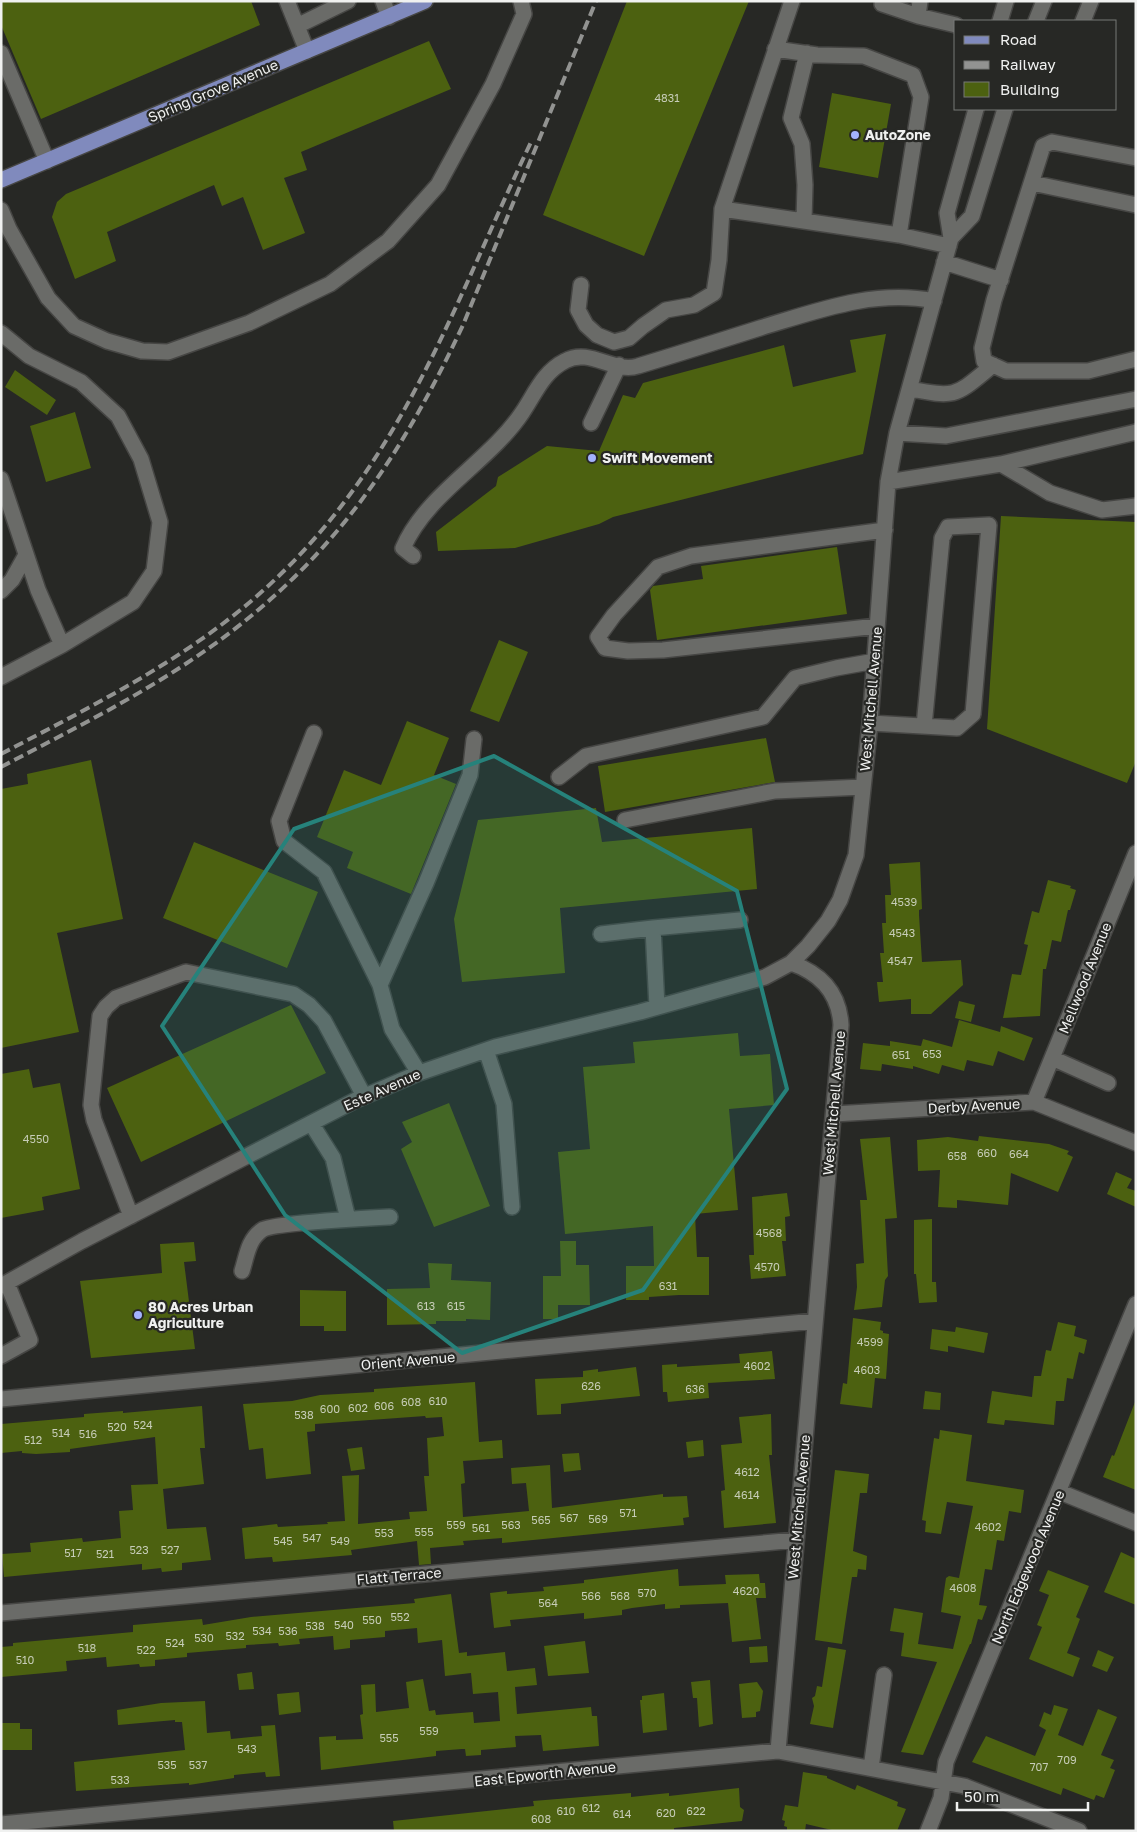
<svg xmlns="http://www.w3.org/2000/svg" width="1137" height="1832" viewBox="0 0 1137 1832" font-family="'Golos Text',sans-serif">
<rect width="100%" height="100%" fill="#272825"/>
<path fill="#4c6110" d="M1 1H251L260 25 41 119 1 25Z
M627 1H749L644 256 543 215Z
M429 41 451 89 301 152 307 170 284 178 305 233 263 250 243 197 222 206 214 185 107 232 116 261 75 279 52 217 57 202 66 194Z
M832 93 891 104 878 178 819 167Z
M886 334 863 454 613 517 599 524 515 548 438 551 436 532 496 486 498 477 547 446 599 451 623 395 635 398 643 383 784 345 793 387 856 372 850 340Z
M15 370 56 400 47 415 5 387Z
M75 412 91 468 46 482 30 426Z
M1001 516 1136 522V761L1127 783 987 729Z
M837 547 847 614 657 640 650 590 653 586 703 579 701 566Z
M499 640 528 652 499 722 470 711Z
M407 721 449 738 434 775 456 784 411 894 347 868 353 852 317 837 344 770 381 785Z
M766 738 775 782 605 812 598 766Z
M91 760 123 919 57 933 79 1032 1 1048V789L28 784 27 774Z
M596 808 602 842 752 828 757 889 560 908 565 973 462 982 454 919 478 820Z
M194 842 318 892 287 968 163 918Z
M920 862 922 909 919 910V915L922 962 961 960 963 985 931 1014H911V999L879 1002 877 982H883L880 953H884L882 923H886L885 895H891L889 864Z
M1048 880 1071 886 1070 888 1076 890 1070 910H1068L1061 942 1052 940 1046 969H1043L1040 1016 1003 1018 1012 974 1021 975 1028 945 1024 944 1032 911 1039 913Z
M959 1001 975 1005 971 1022 955 1018Z
M291 1005 326 1073 141 1162 107 1088Z
M959 1020 1000 1032 1001 1026 1033 1038 1024 1061 998 1051 993 1066 967 1060 964 1071 942 1065 939 1074 913 1066V1069L882 1064 881 1071 860 1069 863 1043 890 1046V1041L921 1046 923 1039 952 1047Z
M738 1033 740 1056 770 1054 774 1105 729 1109 738 1210 695 1214 697 1257H709V1295H679L649 1297V1300H626V1266H654L653 1226 565 1234 558 1152 590 1149 583 1067 635 1063 633 1042Z
M29 1069 33 1088 60 1083 80 1189 42 1197 44 1210 1 1218V1074Z
M449 1103 490 1206 434 1227 401 1149 412 1142 402 1122Z
M979 1136 1049 1144 1069 1151 1067 1154 1073 1157 1058 1192 1011 1173 1008 1205 957 1200V1208L938 1207 940 1170 918 1171 917 1140 948 1137 978 1141Z
M890 1137 897 1218 885 1219 888 1276 885 1280 882 1307 854 1310 857 1287 856 1264 864 1263 860 1200H867L860 1139Z
M1116 1172 1132 1179 1127 1188 1136 1191V1207L1107 1194Z
M787 1193 790 1216 785 1217 786 1241H782L786 1276 751 1279 749 1255H754L752 1197Z
M932 1219V1282H936L937 1302 919 1303 916 1274H914V1220Z
M560 1241H576V1265H589L590 1305H558V1319H543V1276H561Z
M194 1242 196 1261 184 1262 195 1349 91 1358 80 1281 162 1273 160 1244Z
M428 1263 452 1264 451 1280 491 1282 490 1320 466 1319V1321H436V1324L387 1325V1289L430 1288Z
M300 1290 346 1291V1331H324V1326H300Z
M853 1318 881 1322 880 1330 883 1331V1333L889 1334 886 1379 875 1378 872 1408 840 1404 843 1383 847 1384Z
M1058 1322 1076 1326 1074 1336 1087 1340 1084 1354 1079 1352 1073 1379 1067 1378 1064 1401H1056L1054 1425 1005 1420 1004 1425 987 1423 992 1391 1032 1397 1034 1376H1041L1046 1350 1051 1351Z
M956 1327 988 1333 984 1353 948 1346V1352L930 1349 932 1329 955 1332Z
M772 1351 775 1379 708 1383 709 1398 668 1402 667 1392H663L662 1365 677 1364V1367L740 1363 739 1354Z
M636 1367 640 1396 561 1404V1414L537 1415 535 1379 583 1377V1371L598 1369V1372Z
M475 1382 479 1442 502 1440 503 1458 463 1461 465 1483 461 1484 463 1517 529 1511 526 1483 512 1484 511 1468 550 1465 552 1508 663 1494V1497L687 1496 689 1517 683 1518 684 1525 502 1543V1538L463 1541 464 1545 430 1548 431 1564 419 1565 417 1541 351 1550 352 1555 273 1562 272 1557 245 1559 242 1528 277 1524 278 1527 328 1524 327 1522 345 1521 342 1476 359 1475 358 1524 410 1519 409 1512 427 1511 424 1476H429L427 1438 444 1436 442 1417 426 1418 425 1416 315 1424V1431L307 1432 311 1474 266 1479 263 1448 249 1450 243 1404 292 1401 320 1395 374 1392V1389Z
M925 1391 941 1393 940 1410 923 1409Z
M1135 1402 1136 1403V1490L1103 1477 1112 1455 1114 1456Z
M202 1406 205 1448H200L204 1484 163 1489 167 1529 206 1527 211 1560 182 1563V1570L162 1572 161 1568 142 1570V1564L4 1577 2 1554 31 1552 30 1543 82 1538 83 1542 121 1538 119 1511 133 1510 131 1485 158 1484 155 1437 70 1449V1452L36 1454 22 1453V1451L1 1453V1424L84 1417V1414L123 1411V1413Z
M771 1414 772 1455H769L776 1523 724 1528 721 1491 725 1490 721 1445 742 1443 739 1417Z
M940 1430 972 1435 966 1481 1024 1490 1021 1513 1009 1511 1004 1541 997 1540 992 1570 985 1569 979 1605 987 1606 982 1620 978 1619 971 1644H970L923 1755 901 1752 937 1662 901 1656 904 1633 890 1631 894 1608 923 1613 918 1644 953 1649 961 1616 941 1612 946 1578 949 1576 959 1578 973 1506 947 1502 941 1534 925 1532 926 1521 922 1520 934 1438 939 1439Z
M703 1440 704 1456 688 1458 686 1442Z
M362 1447 365 1469 351 1471 347 1449Z
M579 1453 581 1470 564 1472 562 1454Z
M835 1470 869 1474 867 1493H860L853 1551 867 1556 866 1570 858 1569 857 1577H852L842 1644 815 1640Z
M1121 1552 1136 1559V1605L1104 1592Z
M678 1569 679 1586 726 1584 725 1575 759 1574 760 1583H765L766 1598H756L761 1639 732 1642 728 1603 680 1605V1608L665 1609V1604L632 1608 622 1610V1615L584 1619V1613L510 1620 511 1626 494 1628 490 1593 507 1591V1594L544 1591 543 1587 584 1583V1580Z
M1048 1570 1089 1586 1076 1617 1080 1619 1067 1653 1080 1658 1073 1677 1029 1659 1042 1627 1037 1625 1049 1595 1039 1591Z
M451 1594 459 1653 467 1652V1656L505 1652 507 1671 535 1668 537 1685 515 1687 517 1714 591 1707 592 1716H597L599 1746 543 1751 541 1735 515 1736 516 1747 481 1750V1755L466 1756 465 1749H462L436 1751V1756L321 1770 319 1737 336 1736V1740L363 1739 360 1715 363 1714 361 1685 375 1684 376 1712 409 1708 406 1682 423 1679 429 1711 435 1710 436 1715 473 1712 474 1723 500 1721 498 1692 473 1694 471 1673 445 1676 442 1640 418 1643 417 1628 385 1631V1637L350 1640V1648L334 1650 333 1636 299 1639 300 1644 279 1646 278 1643 246 1645V1648L187 1653V1657L155 1660V1666L140 1667 139 1664 107 1667 106 1657 66 1661 67 1671 1 1677V1647L13 1646V1643L133 1632V1625L202 1619 203 1625 251 1617 415 1603 414 1599Z
M585 1641 589 1673 548 1676 544 1646Z
M767 1646 768 1662 750 1663 749 1647Z
M828 1647 846 1650 833 1728 810 1724 814 1706 812 1698 815 1696 817 1686 822 1687Z
M1098 1650 1114 1657 1107 1672 1092 1666Z
M252 1672 254 1689 239 1690 237 1674Z
M710 1680 713 1724 699 1727 697 1698H693L691 1682Z
M757 1682 763 1691 760 1711 756 1712V1717L742 1718 739 1684Z
M299 1692 301 1712 279 1715 277 1694Z
M664 1693 667 1730 643 1733 640 1700H642V1696Z
M205 1701 207 1733 230 1731 231 1739 262 1736 261 1726 275 1725 280 1776 266 1777 265 1772 234 1775V1778L189 1785V1783L76 1791 74 1762 185 1750 182 1722H175V1720L118 1725 117 1710 161 1703Z
M1054 1705 1068 1709 1058 1735 1083 1746 1098 1709 1117 1717 1101 1755 1114 1760 1110 1768 1115 1770 1104 1798 1096 1795 1094 1800 1063 1788 1061 1795 972 1762 986 1736 1035 1756 1046 1730 1039 1726 1044 1712 1051 1715Z
M1 1723H20V1729H32V1750H1Z
M803 1772 827 1776V1778L855 1790 857 1785 898 1802 897 1806 906 1809 897 1831H836L806 1824 805 1831H787V1827L784 1826 785 1821 782 1820 785 1805 798 1807Z
M739 1788 740 1807 744 1810 742 1821 674 1828V1831H394L393 1821 534 1806 533 1801 631 1793V1797L669 1793V1796Z"/>
<g fill="none" stroke-linecap="round" stroke-linejoin="round">
<defs>
<path id="minor" d="M287 1 307 51
M383 1 389 17
M882 4 918 16 956 25
M918 16 920 1
M1000 21 1006 1
M1036 21 1044 1
M1083 21 1091 1
M297 26 348 1
M775 49 817 55 864 56 913 75 921 97 899 235
M1 53 47 161
M1136 158 1052 142 1043 146 994 300 982 348 984 361 1006 371H1088L1136 359
M1032 183 1136 205
M722 209 899 235 949 246
M1 210 9 229 48 298 74 326 107 341 142 351 168 352 249 323 330 284 388 241 438 185 493 84 524 14 521 1
M804 221 805 185 802 144 791 118 807 53
M951 238 972 216 1005 109
M944 262 1001 280
M581 285 578 310 586 325 597 335 614 342 629 338 643 326 666 310 694 305 714 293 719 260 722 209 792 1
M1 333 29 356 81 382 118 416 141 459 160 522 154 571 133 602 62 645 1 677
M910 389C958 398 955 396 993 365
M591 423 619 365
M897 433 946 436 1136 399
M1001 464 1136 432
M1 479 38 590 62 645
M888 482 1001 464 1050 493 1102 510 1136 506
M413 556 403 548C427 493 489 462 522 413 535 394 543 372 565 361 590 347 614 374 638 366 678 354 719 341 760 328 817 311 874 289 934 301
M1 591 12 580 26 555
M877 626 663 650 628 651 605 648 598 637 614 615 658 567 691 556 885 530
M870 723 957 728 973 714 989 525 948 527 942 538 924 726
M314 733 279 821 284 841 324 872 380 985
M559 777 586 756 763 717 795 678 836 668 875 661
M625 820 775 791 863 787
M601 934 653 928
M657 1007 653 928 740 920
M486 1050 504 1104 512 1207
M1052 1058 1108 1083
M419 1073 392 1029 380 985 426 883 470 775 474 739
M1034 1102 1136 853
M834 1114 1034 1102 1136 1143
M311 1123 333 1158 348 1219
M131 1216 94 1120 91 1105 100 1016 106 1007 116 998 186 972 293 994 309 1005 324 1021 364 1096
M242 1271C247 1255 248 1240 262 1230 273 1223 371 1218 390 1217
M1 1286 82 1241 356 1100 419 1073 495 1047 640 1012 765 977 791 963 808 946 828 921 840 900 856 855 870 723 888 482 897 433 951 238 947 213 976 109
M1 1356 30 1340 7 1283
M1 1399 815 1321
M1060 1492 1136 1523
M1 1613 796 1540
M778 1751 841 1025C839 992 820 973 791 963
M871 1768 884 1675
M1 1824 778 1751 964 1786 1079 1831
M928 1831 941 1798 946 1762 1136 1304"/>
<path id="major" d="M1 180 425 1"/>
</defs>
<use href="#minor" stroke="#464644" stroke-width="18"/>
<use href="#major" stroke="#464644" stroke-width="18"/>
<use href="#minor" stroke="#6a6b68" stroke-width="15"/>
<use href="#major" stroke="#808abd" stroke-width="15"/>
<path stroke="#929391" stroke-width="4" stroke-dasharray="10 5" stroke-linecap="butt" d="M1 754C79 713 159 673 229 619 394 491 446 320 532 140
M1 767C64 734 128 702 187 663 322 574 395 470 463 325L596 1"/>
</g>
<path fill="#26827b" fill-opacity="0.2" stroke="#26827b" stroke-width="4" stroke-linejoin="round" d="M494 756 737 891 787 1089 643 1290 462 1353 285 1215 162 1026 294 829Z"/>
<g fill="#a3b2fd" stroke="#272825" stroke-width="2">
<circle cx="855" cy="135" r="5"/>
<circle cx="592" cy="458" r="5"/>
<circle cx="138" cy="1315" r="5"/>
</g>
<g text-anchor="middle" stroke-width="4.5" stroke-linejoin="round" paint-order="stroke">
<g font-size="11" fill="#c7cdb8">
<text x="667" y="102">4831</text>
<text x="904" y="906">4539</text>
<text x="902" y="937">4543</text>
<text x="900" y="965">4547</text>
<text x="932" y="1058">653</text>
<text x="901" y="1059">651</text>
<text x="36" y="1143">4550</text>
<text x="987" y="1157">660</text>
<text x="1019" y="1158">664</text>
<text x="957" y="1160">658</text>
<text x="769" y="1237">4568</text>
<text x="767" y="1271">4570</text>
<text x="668" y="1290">631</text>
<text x="426" y="1310">613</text>
<text x="456" y="1310">615</text>
<text x="870" y="1346">4599</text>
<text x="757" y="1370">4602</text>
<text x="867" y="1374">4603</text>
<text x="591" y="1390">626</text>
<text x="695" y="1393">636</text>
<text x="438" y="1405">610</text>
<text x="411" y="1406">608</text>
<text x="384" y="1410">606</text>
<text x="358" y="1412">602</text>
<text x="330" y="1413">600</text>
<text x="304" y="1419">538</text>
<text x="143" y="1429">524</text>
<text x="117" y="1431">520</text>
<text x="61" y="1437">514</text>
<text x="88" y="1438">516</text>
<text x="33" y="1444">512</text>
<text x="747" y="1476">4612</text>
<text x="747" y="1499">4614</text>
<text x="628" y="1517">571</text>
<text x="569" y="1522">567</text>
<text x="598" y="1523">569</text>
<text x="541" y="1524">565</text>
<text x="456" y="1529">559</text>
<text x="511" y="1529">563</text>
<text x="988" y="1531">4602</text>
<text x="481" y="1532">561</text>
<text x="424" y="1536">555</text>
<text x="384" y="1537">553</text>
<text x="312" y="1542">547</text>
<text x="283" y="1545">545</text>
<text x="340" y="1545">549</text>
<text x="139" y="1554">523</text>
<text x="170" y="1554">527</text>
<text x="73" y="1557">517</text>
<text x="105" y="1558">521</text>
<text x="963" y="1592">4608</text>
<text x="746" y="1595">4620</text>
<text x="647" y="1597">570</text>
<text x="591" y="1600">566</text>
<text x="620" y="1600">568</text>
<text x="548" y="1607">564</text>
<text x="400" y="1621">552</text>
<text x="372" y="1624">550</text>
<text x="344" y="1629">540</text>
<text x="315" y="1630">538</text>
<text x="262" y="1635">534</text>
<text x="288" y="1635">536</text>
<text x="235" y="1640">532</text>
<text x="204" y="1642">530</text>
<text x="175" y="1647">524</text>
<text x="87" y="1652">518</text>
<text x="146" y="1654">522</text>
<text x="25" y="1664">510</text>
<text x="429" y="1735">559</text>
<text x="389" y="1742">555</text>
<text x="247" y="1753">543</text>
<text x="1067" y="1764">709</text>
<text x="167" y="1769">535</text>
<text x="198" y="1769">537</text>
<text x="1039" y="1771">707</text>
<text x="120" y="1784">533</text>
<text x="591" y="1812">612</text>
<text x="566" y="1815">610</text>
<text x="696" y="1815">622</text>
<text x="666" y="1817">620</text>
<text x="622" y="1818">614</text>
<text x="541" y="1823">608</text>
</g>
<g font-size="14" fill="#f0f1f0" stroke="#272825">
<text transform="translate(213 91) rotate(-23)" y="5">Spring Grove Avenue</text>
<text transform="translate(871 699) rotate(-85)" y="5">West Mitchell Avenue</text>
<text transform="translate(1085 978) rotate(-68)" y="5">Mellwood Avenue</text>
<text transform="translate(382 1090) rotate(-24)" y="5">Este Avenue</text>
<text transform="translate(834 1103) rotate(-85)" y="5">West Mitchell Avenue</text>
<text transform="translate(974 1106) rotate(-3)" y="5">Derby Avenue</text>
<text transform="translate(408 1361) rotate(-5)" y="5">Orient Avenue</text>
<text transform="translate(799 1507) rotate(-85)" y="5">West Mitchell Avenue</text>
<text transform="translate(1028 1567) rotate(-67)" y="5">North Edgewood Avenue</text>
<text transform="translate(399 1576) rotate(-5)" y="5">Flatt Terrace</text>
<text transform="translate(545 1774) rotate(-6)" y="5">East Epworth Avenue</text>
</g>
<g font-size="14" font-weight="bold" fill="#f0f1f0" stroke="#272825" text-anchor="start">
<text x="865" y="140">AutoZone</text>
<text x="602" y="463">Swift Movement</text>
<text x="148" y="1312">80 Acres Urban<tspan x="148" dy="16">Agriculture</tspan></text>
</g>
</g>
<rect width="1137" height="1832" fill="none" stroke="#f0f1f0" stroke-width="5"/>
<rect x="954" y="20" width="162" height="90" fill="#272825" stroke="#777876"/>
<rect x="964" y="36" width="25" height="8" fill="#808abd" stroke="#777876"/>
<text x="1000" y="45" font-size="15" fill="#f0f1f0">Road</text>
<rect x="964" y="61" width="25" height="8" fill="#929391" stroke="#777876"/>
<text x="1000" y="70" font-size="15" fill="#f0f1f0">Railway</text>
<rect x="964" y="82" width="25" height="15" fill="#4c6110" stroke="#777876"/>
<text x="1000" y="95" font-size="15" fill="#f0f1f0">Building</text>
<path d="M957 1802v8h131v-8" fill="none" stroke="#f0f1f0" stroke-width="2.5"/>
<text x="964" y="1802" font-size="15" fill="#f0f1f0" stroke="#272825" stroke-width="4" paint-order="stroke">50 m</text>
</svg>
